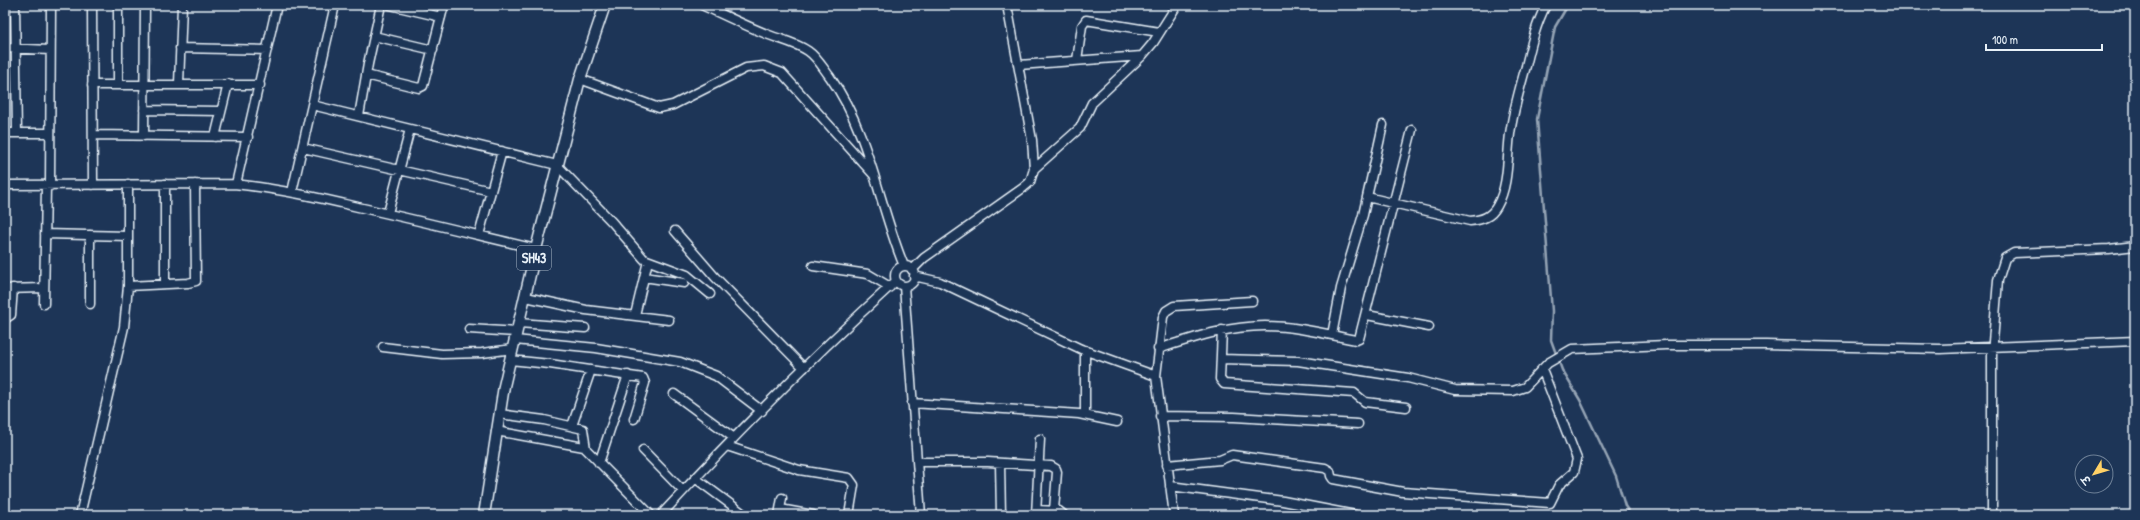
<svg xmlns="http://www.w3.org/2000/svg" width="2140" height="520" viewBox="0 0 2140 520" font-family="'Patrick Hand','Playpen Sans Deva',sans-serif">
<rect width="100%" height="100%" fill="#1d3557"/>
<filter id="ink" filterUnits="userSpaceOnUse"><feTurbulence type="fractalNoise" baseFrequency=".025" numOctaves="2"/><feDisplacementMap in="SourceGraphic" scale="8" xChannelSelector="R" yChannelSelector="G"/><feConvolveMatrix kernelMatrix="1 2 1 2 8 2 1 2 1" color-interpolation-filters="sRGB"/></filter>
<g filter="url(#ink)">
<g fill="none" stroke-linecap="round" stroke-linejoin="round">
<path stroke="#95a4b5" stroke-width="2.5" d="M1568 5 1555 27 1537 119 1552 311 1551 340 1562 370 1580 400 1616 476 1625 506 1631 515"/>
<defs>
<path id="minor" d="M15 5 17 133
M92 5 93 185
M390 5 441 17
M702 5C724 15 746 26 769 35 782 40 796 43 808 51 817 57 823 68 830 77 870 133 878 203 904 266
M374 36 433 50
M5 48 50 50
M180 48 267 50
M1077 60 1082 26 1086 20 1159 32
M1019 65 1142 56
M366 75 419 88 423 86 444 5
M580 79 659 108 673 105 746 68 764 66 782 73 874 175
M118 84V5
M179 84 182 5
M92 85H260
M312 105 557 165 612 222 644 259 687 275 710 294
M144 110 221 111
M359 116 368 64 381 5
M5 133H50
M93 135 248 137
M144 136 145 5
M215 137 228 84
M303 148 491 191
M1034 169 1080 128 1092 103 1142 56 1153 43 1177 5
M165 184V284
M236 184 277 5
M5 185 234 184C276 188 317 197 358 207 417 220 477 235 536 249
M50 186 51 5
M292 192 335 5
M1367 197 1470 221C1482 220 1491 217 1497 206 1509 185 1507 157 1510 134 1513 111 1520 88 1526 66 1531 45 1536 24 1546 5
M388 213 410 129
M675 231 715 277 804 368
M45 234 128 236
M479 235 502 151
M813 266 868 274 890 287
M895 276a10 10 0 1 1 20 0a10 10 0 1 1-20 0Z
M912 270 924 258 1023 188 1030 182 1034 169 1032 140 1007 5
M914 276 940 282 1081 349 1156 376
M644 277 684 283
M128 286 188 283 196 281 195 184
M904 286 921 515
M5 289 44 288
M526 297 586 310 669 320
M44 304 46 186
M90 304V235
M635 315 648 261
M1367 315 1429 327
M5 319 11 315 13 288
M519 323 585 328
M469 329 517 332
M1222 330 1220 379 1224 384 1354 393 1365 402 1406 407
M1332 335 1341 288 1363 215 1383 125
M515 340 596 348 680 362 716 376 762 411
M383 347 442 354 482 353 513 349
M1158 349C1193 338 1228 326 1265 326 1296 326 1326 334 1356 340L1359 339 1412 130
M1085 350V415
M1221 359 1298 361 1408 378 1455 390 1513 391 1525 387 1548 363 1572 349 1666 345H1766L1940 349 2135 341
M510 360 550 364 643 378 645 383 634 419
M674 394 734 438
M912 403 1079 414 1117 422
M499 414 544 420 583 429 586 449
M1160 416 1234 417 1358 424
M572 426 591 370
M496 431 584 447 651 515
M727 446 799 470 849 478 854 485 849 515
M643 450 683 491
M917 462H988L1051 466 1056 469 1057 472 1054 510
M599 463 628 375
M1000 463 1001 515
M1167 465 1220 460 1232 455 1325 468 1330 471 1331 476 1333 479 1403 492 1550 503 1559 485 1574 472 1577 459 1542 369
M695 478 745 515
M1170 486 1283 501 1355 515
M780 509 813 515
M1036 510 1059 511 1064 515
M80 515 124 327 128 286V184
M661 515C736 434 814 355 896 281
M779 515 782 498
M1036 515 1040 439
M1174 515 1156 376 1163 317 1166 311 1174 306 1252 301
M1992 515V354L1998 280 2005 258 2014 253 2109 249 2135 246"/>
<path id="major" d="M484 515 504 386 536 249 580 79 605 5"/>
</defs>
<use href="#minor" stroke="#e8f1f8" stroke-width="11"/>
<use href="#major" stroke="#e8f1f8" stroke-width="13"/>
<use href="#minor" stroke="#1d3557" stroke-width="8"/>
<use href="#major" stroke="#1d3557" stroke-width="10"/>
</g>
</g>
<g text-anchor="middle" stroke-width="4" stroke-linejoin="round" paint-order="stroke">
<rect fill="#1d3557" stroke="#abb9c8" stroke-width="1" x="517" y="246" width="34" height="24" rx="3"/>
<g font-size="14" font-weight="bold" fill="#e8f1f8">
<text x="534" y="263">SH43</text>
</g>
</g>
<rect width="2140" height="520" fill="none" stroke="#1d3557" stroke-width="20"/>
<rect x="10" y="10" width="2120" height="500" fill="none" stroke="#e8f1f8" stroke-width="1.5" filter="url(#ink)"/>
<g transform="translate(2094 474) rotate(232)"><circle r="19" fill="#1d3557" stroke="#6e8097"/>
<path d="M0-3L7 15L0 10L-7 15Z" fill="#ffd166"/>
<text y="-6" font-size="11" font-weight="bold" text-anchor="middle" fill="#e8f1f8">उ</text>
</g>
<path d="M1986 44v6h116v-6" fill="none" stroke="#e8f1f8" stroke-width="2"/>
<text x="1992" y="44" font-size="12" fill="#e8f1f8" stroke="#1d3557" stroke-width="3" paint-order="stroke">100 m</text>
</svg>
